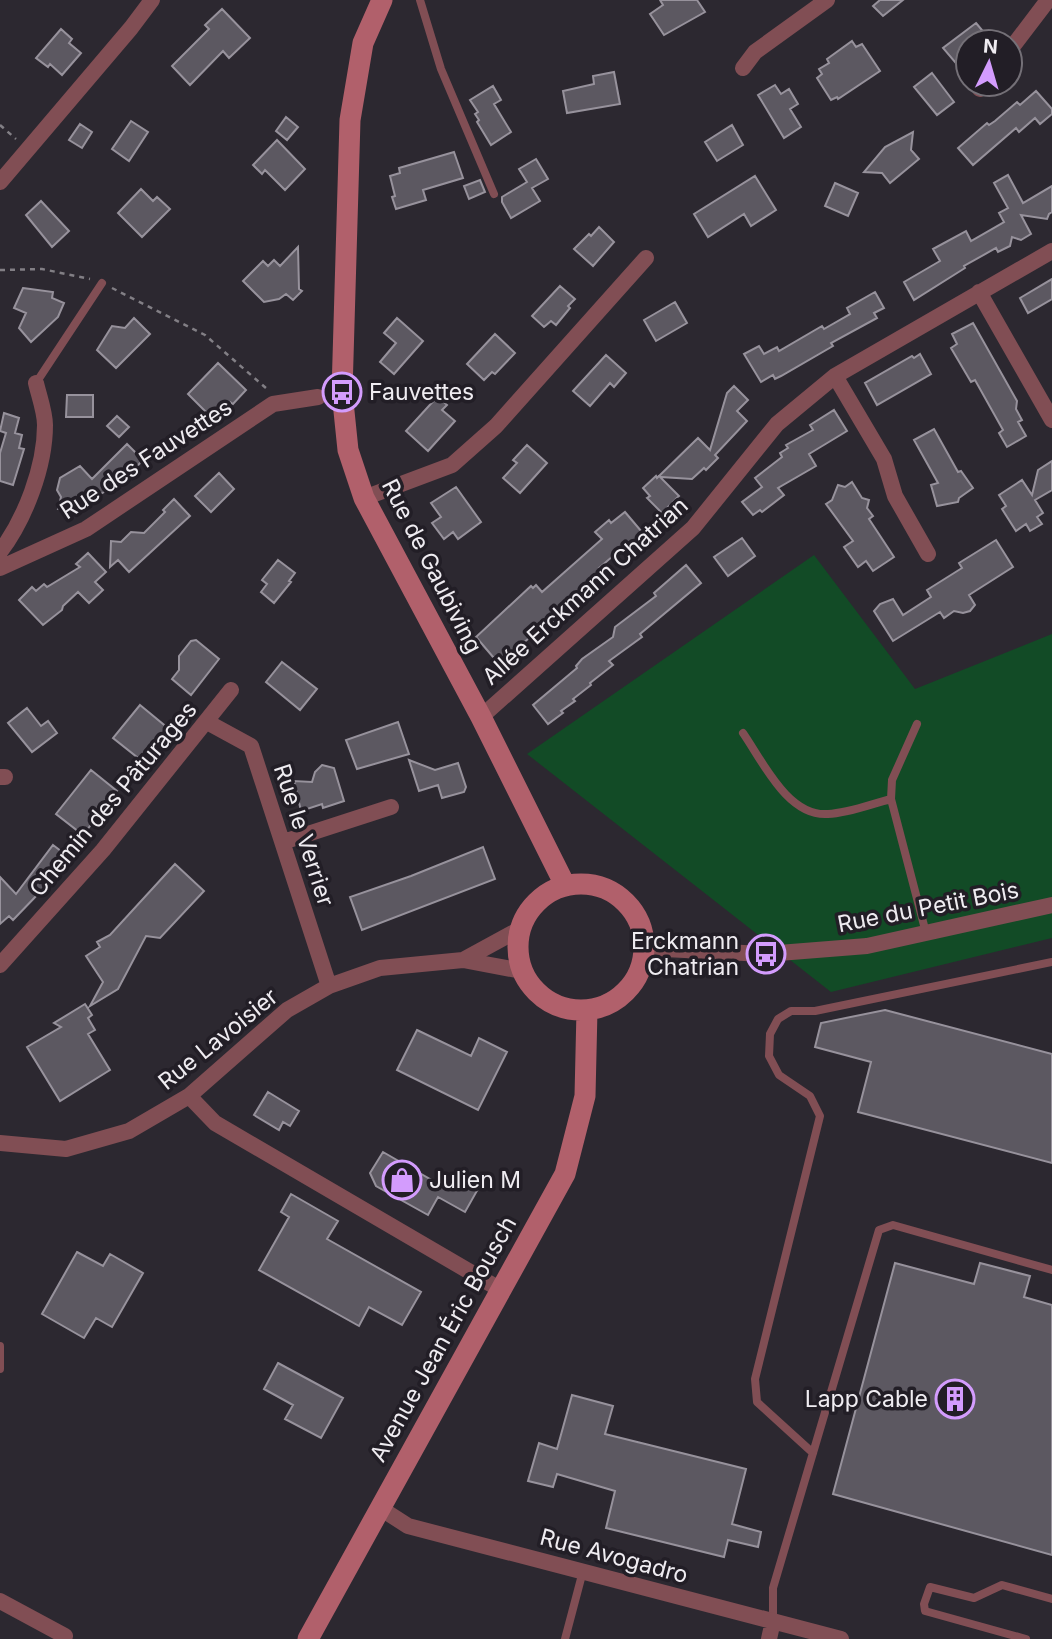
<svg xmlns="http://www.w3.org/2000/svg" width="1052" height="1639" viewBox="0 0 1052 1639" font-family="Inter,sans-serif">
<rect width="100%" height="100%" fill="#2c2830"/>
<path fill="#124b26" d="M814 555 915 689 1052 634V938L831 992 527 754Z"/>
<path fill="#5c5861" stroke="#97929c" stroke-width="2" d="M660 0H697L705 12 664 35 650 14 663 5Z
M880 0H903L883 16 873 6Z
M222 9 250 38 229 58 223 51 190 85 172 66 209 29 205 25Z
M976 23 992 42H968V62L960 68 943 48Z
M61 29 72 39 69 43 81 53 62 75 50 64 48 67 36 58Z
M852 41 856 47 862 44 880 71 838 99 837 97 831 100 817 78 822 74 819 69 829 63 827 59Z
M614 72 620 104 567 113 563 91 594 84 593 76Z
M932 73 954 102 937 115 914 87Z
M775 85 781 94 789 89 798 104 790 109 801 127 784 138 758 95Z
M493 86 501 100 494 104 511 132 491 145 477 122 479 120 475 114 478 112 470 100Z
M1036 91 1052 109V114L1040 124 1035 118 1019 132 1016 128 973 165 958 148 987 123 989 125 995 121 1017 102 1020 105Z
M286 117 298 127 287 140 276 131Z
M131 121 148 132 129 161 112 149Z
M80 124 92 132 82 148 69 140Z
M732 125 743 145 717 161 705 142Z
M913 132 911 150 919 159 890 183 882 173 864 172 885 147Z
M277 140 305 169 285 190 265 170 262 174 253 165Z
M454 152 463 178 423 190 426 200 396 209 392 197 395 196 390 176 400 173 399 168Z
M536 159 548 179 532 188 540 201 511 218 502 202V197L527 182 519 169Z
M1008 175 1023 203 1052 186V212L1049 214 1047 219 1021 215 1031 234 1021 240 1012 237 1010 246 998 252 996 248 964 266 965 268 914 300 904 282 940 261 933 249 966 231 971 241 1004 222 999 213 1008 208 994 183Z
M755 176 776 210 751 226 744 214 708 237 694 214Z
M480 180 485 192 469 199 464 186Z
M835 183 858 193 848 216 825 206Z
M141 189 153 201 157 197 170 209 142 237 118 213Z
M41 201 69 231 52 247 26 215Z
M599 227 614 242 593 266 574 249 589 234 591 236Z
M298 247 299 289 302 291 293 300 286 294 279 299 264 302 243 281 263 261 268 266 274 260 280 266Z
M1052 279V299L1028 313 1020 298Z
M560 286 575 299 568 306 570 308 556 325 551 321 544 327 532 316Z
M23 288 53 292 52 298 64 303 58 317 31 342 19 328 26 313 14 308Z
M875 292 884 308 874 313 877 318 831 343 833 346 781 376 775 379 773 375 761 382 744 354 759 346 764 354 777 347 779 351 822 326 824 329 850 314 847 308Z
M675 302 687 323 656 341 644 320Z
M134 318 150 334 116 368 97 350 112 326 125 328Z
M397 318 423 341 394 374 380 362 396 343 384 333Z
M973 323 1017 401 1016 409 1022 420 1018 422 1026 436 1007 447 999 433 1003 430 975 380 971 382 951 348 957 344 952 334Z
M495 334 515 353 495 374 492 372 484 380 467 364Z
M920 354 931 374 877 405 865 383 912 356 914 358Z
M606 355 626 373 614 387 610 383 590 406 573 391Z
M218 363 246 390 233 404 230 402 213 419 188 394Z
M734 386 748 400 737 411 747 421 715 455 718 458 706 470 704 468 692 479 660 477 679 496 662 513 647 498 650 496 643 488 656 476 657 478 698 438 710 450 727 393Z
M67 395H93V417H66Z
M438 396 447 405 442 410 455 421 428 451 406 431Z
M834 410 847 431 809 454 816 466 778 488 784 495 762 512 760 510 753 515 742 502 762 487 755 478 782 457 780 453 788 448 786 445 813 430 810 425Z
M4 413 19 418 15 433 22 435 19 448 24 449 13 485 0 481V453L6 433 0 431Z
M117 416 129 427 119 437 107 426Z
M934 429 958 472 961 471 973 488 959 498 958 502 937 506 931 485 938 483 914 440Z
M127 444 143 460 122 482 70 511 58 509 61 497 57 490 60 478 80 466 92 479Z
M527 445 547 463 520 493 503 478 517 463 513 460Z
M1052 461V490L1035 500 1043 513 1037 517 1042 524 1030 531 1026 524 1016 531 1002 509 1006 506 999 495 1022 480 1032 495 1038 470Z
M219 473 234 489 211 512 195 496Z
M852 482 862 498 869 500 867 508 873 516 869 519 894 557 873 571 866 561 858 567 844 547 853 541 826 504 832 500 838 485 845 487Z
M456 487 481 522 458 539 453 532 444 539 432 523 441 517 431 503Z
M174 499 190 516 129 572 118 560 110 567 111 541 121 542 131 532 144 533 165 512 163 510Z
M625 512 647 538 634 549 628 543 599 568 602 571 582 589 584 592 570 604 571 606 554 621 551 619 499 664 476 637 531 586 533 588 536 585 542 592 602 539 595 532 609 520 611 523Z
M742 538 755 556 728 576 714 557Z
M996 540 1013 567 969 595 975 605 970 611 963 613 954 611 944 618 940 612 893 641 874 611 880 604 893 599 903 615 931 597 927 590 962 568 959 563Z
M88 553 106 572 95 582 103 590 89 603 78 592 63 606 62 610 43 625 19 600 32 587 36 591 44 584 47 587 80 567 76 564Z
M278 560 295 573 289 581 291 582 274 603 261 592 267 584 262 580Z
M686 565 701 583 640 634 642 637 609 661 613 665 590 683 591 685 573 699 575 701 561 711 563 713 548 724 533 705 577 668 576 666 582 659 613 637 615 627 656 596 654 593Z
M196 640 219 659 191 695 172 679 179 670V656L191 641Z
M282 662 317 689 300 710 266 682Z
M140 705 169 729 142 761 113 738Z
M27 708 41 726 48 721 57 733 32 752 8 723Z
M398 722 409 754 357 769 346 740Z
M409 760 435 770 458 763 466 787 464 792 442 798 438 785 419 791Z
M322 765 334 768 344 801 323 808 322 804 301 811 294 781 312 782 315 772Z
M91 770 117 791 83 835 56 814Z
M53 845 70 858 43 893 41 891 13 920 9 916 0 924V877L16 894Z
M483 847 495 879 362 930 350 897 411 876Z
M175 864 204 891 160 938 146 936 118 989 90 1006 103 982 86 956 100 947 97 942 110 935Z
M85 1004 92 1015 88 1018 95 1030 88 1034 110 1070 60 1101 27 1047 61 1027 54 1023Z
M885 1010 1052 1054V1163L858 1112 871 1062 815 1047 821 1023Z
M417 1030 471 1056 479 1038 507 1052 478 1110 397 1070Z
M268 1092 299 1111 290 1126 283 1122 279 1130 254 1115Z
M383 1152 444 1187 451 1174 478 1189 465 1212 438 1197 428 1215 376 1186 370 1173Z
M291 1194 338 1221 327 1239 421 1292 402 1325 369 1307 359 1326 259 1270 289 1217 281 1212Z
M77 1252 103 1266 110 1254 143 1273 112 1327 96 1318 84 1338 42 1314Z
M895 1263 974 1284 980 1263 1030 1276 1024 1297 1052 1305V1555L833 1494Z
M278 1363 343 1398 321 1438 285 1419 293 1405 264 1389Z
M572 1395 613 1406 605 1434 746 1469 732 1524 761 1532 758 1547 728 1540 724 1557 606 1528 615 1491 557 1474 553 1487 528 1481 539 1443 557 1449Z"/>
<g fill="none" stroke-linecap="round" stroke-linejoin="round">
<path stroke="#827f85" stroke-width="2.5" stroke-dasharray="5 5" stroke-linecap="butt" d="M0 125 16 139
M0 270 42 269 90 279
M112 288 205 335 267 389"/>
<path stroke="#814e54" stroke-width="8" d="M420 0 441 69 494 194
M36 383 102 283
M917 724 892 780 891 799 926 933
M743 733C763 762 788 817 828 814 849 813 871 804 891 799
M0 1346V1369
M813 1453 757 1402 755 1379 820 1116 810 1096 779 1075 769 1056 770 1034 778 1019 791 1011H815L1052 962
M773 1621V1588L879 1230 893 1225 1052 1270
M565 1639 583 1571
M1026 1639 925 1611 924 1604 930 1587 974 1598 1002 1585 1052 1599"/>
<path stroke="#814e54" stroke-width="16" d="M1010 50 1048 0
M743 68 755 52 827 0
M980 89 983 84
M0 182 131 28 152 0
M979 292 1052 420
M835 376 884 459 895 496 928 554
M364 498 452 465 496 426 646 258
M0 552C25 519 45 467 45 425 45 412 39 396 36 383
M0 568 86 529 273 404 318 397
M481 717 693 528 777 424 835 376 1052 251
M207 722 251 746 329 986
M0 777H5
M283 842 391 807
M645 948 766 954 867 946 1052 905
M463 960 520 929
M0 965 103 850 231 690
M189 1096 215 1123 501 1290
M0 1143 66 1149 129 1131 189 1096 287 1010 329 986 380 968 463 960 522 971
M380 1508 408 1526 841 1639
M0 1601 65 1636 64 1639
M769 1639 773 1621"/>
<path stroke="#b1606b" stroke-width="21" d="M382 0 363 43 350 120 342 392 348 450 364 498 481 717 565 885
M518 947a63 63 0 1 1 126 0a63 63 0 1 1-126 0Z
M308 1639 565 1174 585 1096 587 1010"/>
</g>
<defs>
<symbol id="bus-ring" viewBox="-11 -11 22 22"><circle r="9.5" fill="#221e26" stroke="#d39cfd" stroke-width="1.5"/><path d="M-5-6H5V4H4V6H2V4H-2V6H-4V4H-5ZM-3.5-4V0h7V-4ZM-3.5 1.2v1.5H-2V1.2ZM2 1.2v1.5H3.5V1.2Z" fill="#d39cfd"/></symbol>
<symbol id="shop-ring" viewBox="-11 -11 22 22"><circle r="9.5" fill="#221e26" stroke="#d39cfd" stroke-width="1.5"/><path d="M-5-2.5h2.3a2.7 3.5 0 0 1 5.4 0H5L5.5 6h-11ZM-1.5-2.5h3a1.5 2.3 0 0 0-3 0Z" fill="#d39cfd"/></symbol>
<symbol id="building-ring" viewBox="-11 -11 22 22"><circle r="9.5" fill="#221e26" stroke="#d39cfd" stroke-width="1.5"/><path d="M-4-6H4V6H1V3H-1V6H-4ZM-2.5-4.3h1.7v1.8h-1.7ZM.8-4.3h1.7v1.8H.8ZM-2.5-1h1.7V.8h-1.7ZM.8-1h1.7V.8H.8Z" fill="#d39cfd"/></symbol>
</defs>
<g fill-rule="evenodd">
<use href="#bus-ring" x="320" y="370" width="44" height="44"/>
<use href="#bus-ring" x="744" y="932" width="44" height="44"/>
<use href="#shop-ring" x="380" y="1158" width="44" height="44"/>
<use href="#building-ring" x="933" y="1377" width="44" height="44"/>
</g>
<g text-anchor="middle" stroke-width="7" stroke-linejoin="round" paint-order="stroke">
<g font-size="23" fill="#efecf1" stroke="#221e26" text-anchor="start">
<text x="369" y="400">Fauvettes</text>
<text x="739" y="949" text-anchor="end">Erckmann<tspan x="739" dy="26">Chatrian</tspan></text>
<text x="429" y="1188">Julien M</text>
<text x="928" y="1407" text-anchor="end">Lapp Cable</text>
</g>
<g font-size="23" fill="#efecf1" stroke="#221e26">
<text transform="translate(146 459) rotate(-33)" y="8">Rue des Fauvettes</text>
<text transform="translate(432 566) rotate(63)" y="8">Rue de Gaubiving</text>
<text transform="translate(585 591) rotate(-42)" y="8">Allée Erckmann Chatrian</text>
<text transform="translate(113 799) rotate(-50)" y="8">Chemin des Pâturages</text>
<text transform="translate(304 835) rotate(72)" y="8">Rue le Verrier</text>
<text transform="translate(928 907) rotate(-11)" y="8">Rue du Petit Bois</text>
<text transform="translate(218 1039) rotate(-39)" y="8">Rue Lavoisier</text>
<text transform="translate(443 1339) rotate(-61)" y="8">Avenue Jean Éric Bousch</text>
<text transform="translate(614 1556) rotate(15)" y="8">Rue Avogadro</text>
</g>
</g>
<g transform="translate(989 63) rotate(5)"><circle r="33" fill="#221e26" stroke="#747077" stroke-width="2"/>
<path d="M0-5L12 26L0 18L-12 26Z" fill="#d39cfd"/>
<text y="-10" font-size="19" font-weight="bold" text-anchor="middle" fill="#efecf1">N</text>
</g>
</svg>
